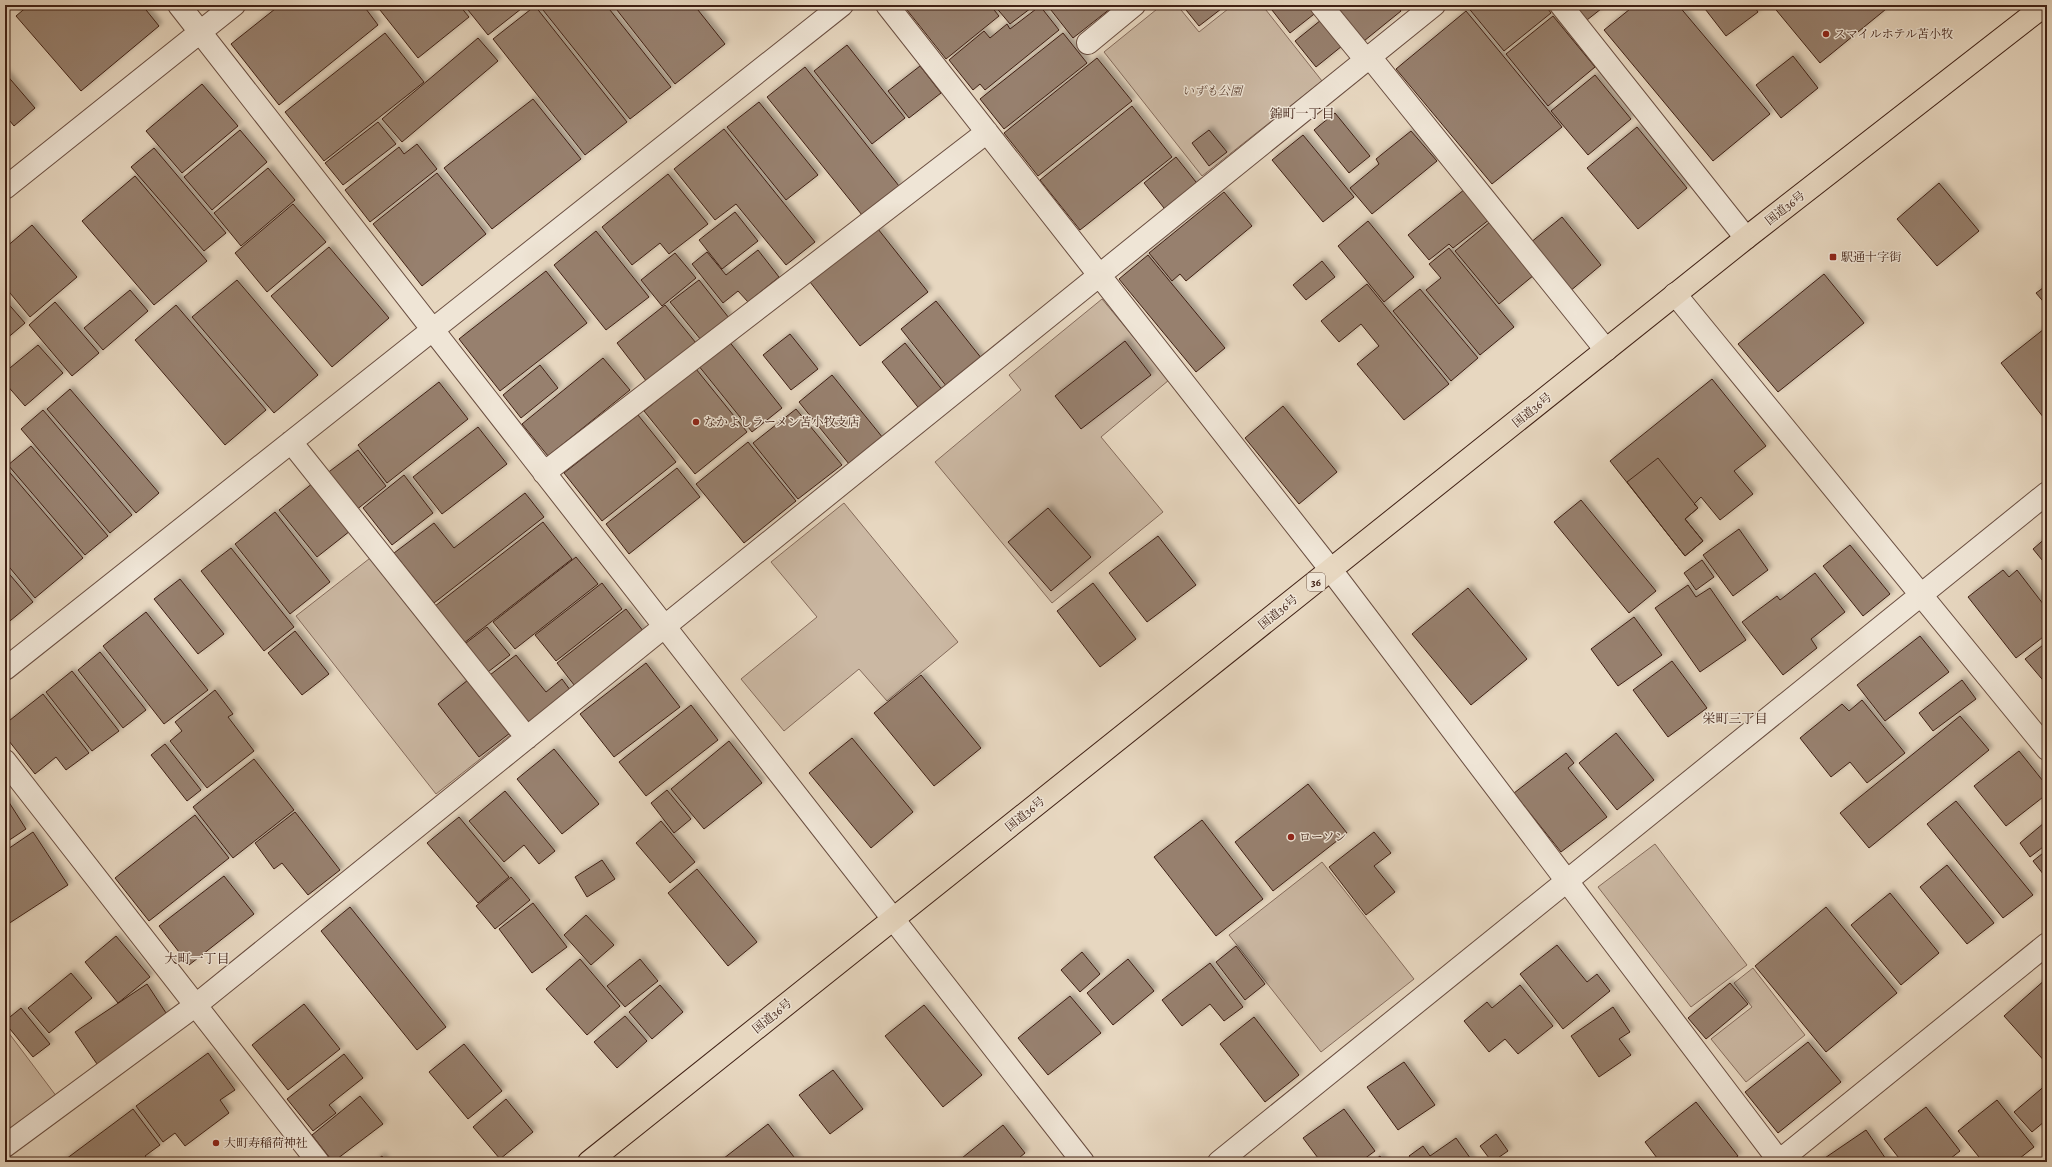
<svg xmlns="http://www.w3.org/2000/svg" width="2052" height="1167" viewBox="0 0 2052 1167" font-family="Alegreya,'Noto Serif JP',serif">
<defs>
<filter id="shadow"><feDropShadow dx="3.5" dy="-3.5" stdDeviation="2" flood-color="#0004"/></filter>
</defs>
<rect width="100%" height="100%" fill="#e7d7c0"/>
<filter id="stains"><feTurbulence type="fractalNoise" baseFrequency=".005" numOctaves="4"/><feColorMatrix values="0 0 0 0 .2 0 0 0 0 .09 0 0 0 0 .02 0 0 0 .5 -.17"/></filter>
<radialGradient id="worn" r=".72"><stop offset=".6" stop-color="#630" stop-opacity="0"/><stop offset="1" stop-color="#630" stop-opacity=".3"/></radialGradient>
<path fill="#cbb8a3" stroke="#866c5c" d="M1162 5H1177L1199 32 1233 5H1262L1322 81 1202 176 1104 52Z
M1102 299 1169 380 1101 437 1163 512 1052 603 935 462 1021 390 1009 375Z
M844 503 958 642 887 701 859 669 784 731 741 679 817 617 771 562Z
M374 555 513 733 436 794 296 616Z
M1655 844 1747 965 1691 1007 1598 887Z
M1322 862 1414 979 1321 1052 1229 935Z
M1753 968 1805 1035 1746 1082 1711 1039 1752 1007 1734 983Z
M5 1028 60 1101 5 1141Z"/>
<path fill="#97806e" stroke="#402115" filter="url(#shadow)" d="M29 5H142L159 26 81 91 16 16Z
M280 5H363L378 25 279 105 231 44Z
M376 5H459L469 17 418 58Z
M464 5H526L488 35Z
M549 5H606L671 87 630 119 543 10Z
M613 5H694L725 44 675 84Z
M903 5H990L999 16 946 59Z
M994 5H1035L1010 24Z
M1047 5H1115L1073 38Z
M1182 5H1218L1221 9 1199 26Z
M1268 5H1313L1318 11 1290 33Z
M1326 5H1396L1401 11 1359 45Z
M1466 5H1545L1551 13 1504 51Z
M1575 5H1606L1587 20Z
M1635 5H1678L1770 114 1713 161 1604 30Z
M1702 5H1753L1758 12 1726 36Z
M1772 5H1891L1820 63Z
M535 6 627 122 585 155 493 39Z
M1040 6 1059 30 985 90 980 84 973 90 949 60 984 31 990 38 1007 24 1010 29Z
M1466 11 1562 127 1492 184 1396 69Z
M1553 16 1595 67 1548 106 1506 54Z
M1321 20 1342 46 1316 67 1295 41Z
M385 33 424 82 324 161 285 112Z
M1063 33 1087 63 1004 129 980 99Z
M478 38 498 61 402 142 382 119Z
M847 45 905 118 872 144 814 71Z
M1793 56 1818 88 1781 118 1756 85Z
M1097 58 1132 101 1038 176 1004 133Z
M920 66 941 93 909 118 888 91Z
M805 67 899 186 862 215 767 97Z
M5 73 35 108 14 126 5 115Z
M1595 75 1631 119 1588 155 1551 111Z
M202 84 238 126 182 173 146 131Z
M533 99 581 159 492 229 444 168Z
M759 102 818 175 786 200 727 127Z
M1132 106 1172 157 1080 230 1040 180Z
M1335 113 1370 156 1349 173 1314 130Z
M378 122 396 144 343 185 325 163Z
M1637 127 1687 188 1638 229 1587 168Z
M724 129 815 242 786 265 736 204 715 220 674 169Z
M240 130 267 162 212 210 184 177Z
M1209 130 1227 152 1209 166 1192 143Z
M1411 131 1437 161 1372 214 1350 188 1379 164 1376 159Z
M1303 135 1354 197 1323 222 1272 160Z
M417 144 437 169 370 222 345 190 399 147 404 154Z
M154 148 226 233 204 251 131 167Z
M1176 157 1200 187 1168 213 1144 183Z
M268 168 295 200 241 246 214 213Z
M437 173 486 234 422 286 373 224Z
M668 174 708 224 669 254 660 243 632 265 602 227Z
M135 176 207 261 154 305 82 221Z
M1939 183 1979 231 1937 266 1897 219Z
M1465 189 1490 219 1453 248 1449 244 1429 260 1408 235Z
M1224 192 1252 226 1186 281 1180 274 1172 281 1149 253Z
M293 204 326 242 267 292 235 253Z
M735 212 758 241 722 269 699 240Z
M1562 217 1601 265 1569 292 1530 243Z
M1368 221 1414 277 1384 302 1338 246Z
M1490 222 1534 275 1499 304 1455 251Z
M32 225 77 277 30 317 5 287V248Z
M878 229 928 292 860 346 810 282Z
M596 231 649 297 606 330 554 265Z
M329 247 389 318 332 367 271 296Z
M1449 248 1514 327 1480 355 1426 290 1441 278 1429 264Z
M758 250 779 277 748 302 738 291 723 303 692 264 707 252 726 275Z
M675 253 696 278 662 306 641 280Z
M1148 255 1225 348 1196 372 1119 279Z
M1322 261 1335 277 1306 300 1293 285Z
M546 271 587 323 500 391 459 339Z
M1824 274 1864 323 1778 392 1738 344Z
M237 280 318 375 274 413 192 317Z
M699 280 729 318 701 340 670 302Z
M1367 284 1449 384 1404 420 1357 364 1379 346 1361 324 1339 342 1321 321Z
M2047 285V306L2036 293Z
M1420 289 1478 358 1451 381 1393 311Z
M130 290 148 311 103 350 84 328Z
M5 300 25 323 5 340Z
M936 301 982 359 947 387 901 329Z
M55 302 99 353 72 376 29 325Z
M176 305 266 410 225 445 135 340Z
M665 305 696 343 647 382 617 343Z
M2044 329 2047 333V422L2001 363Z
M790 334 818 369 791 390 763 355Z
M728 340 782 408 752 432 698 365Z
M1125 341 1151 375 1081 429 1055 396Z
M905 343 944 392 921 411 882 362Z
M38 345 63 373 25 406 5 383V372Z
M603 358 630 390 548 456 522 424Z
M540 365 558 388 521 418 503 395Z
M696 369 747 432 695 474 644 411Z
M832 375 883 438 849 464 799 402Z
M1712 379 1766 446 1734 471 1753 494 1720 520 1701 497 1694 504 1698 508 1685 519 1703 541 1685 556 1610 461Z
M439 382 468 419 387 483 358 445Z
M70 389 159 493 136 513 47 409Z
M1283 406 1337 472 1299 504 1245 438Z
M796 409 842 465 798 499 753 443Z
M43 410 132 515 110 533 21 429Z
M638 415 676 462 602 521 564 473Z
M478 427 507 464 442 514 413 477Z
M748 442 796 501 744 543 696 484Z
M31 446 108 536 85 555 8 465Z
M358 450 386 486 355 511 326 474Z
M1658 458 1698 508 1685 519 1703 541 1685 556 1627 482Z
M5 467 83 558 35 598 5 562Z
M677 468 700 497 629 554 606 524Z
M404 475 433 513 392 545 363 508Z
M313 483 350 531 317 557 279 510Z
M525 493 544 517 434 603 394 553 434 523 454 548Z
M1581 500 1656 591 1629 613 1554 522Z
M1048 508 1091 557 1051 591 1008 542Z
M275 512 330 582 290 614 235 544Z
M543 522 572 559 464 643 435 606Z
M1739 529 1768 570 1733 596 1703 555Z
M1158 536 1196 585 1147 622 1109 573Z
M2047 537V566L2033 549Z
M1850 545 1890 594 1863 616 1823 566Z
M231 548 294 627 264 651 201 571Z
M576 557 598 584 515 649 493 622Z
M1702 560 1714 577 1696 590 1684 573Z
M5 569 33 602 5 625Z
M2003 570 2009 577 2017 570 2047 609V634L2016 658 1968 597Z
M1815 573 1845 612 1811 639 1817 648 1783 675 1742 622 1777 596 1780 600Z
M180 579 224 634 198 654 154 599Z
M602 583 622 609 556 661 535 635Z
M1093 583 1136 639 1100 667 1057 611Z
M1688 585 1696 597 1710 588 1746 640 1700 672 1655 608Z
M1468 588 1527 659 1471 705 1412 634Z
M626 609 647 636 578 690 557 663Z
M146 612 208 690 164 724 103 646Z
M1634 617 1662 655 1618 686 1591 649Z
M487 627 510 655 484 675 462 646Z
M295 631 329 674 302 695 268 653Z
M1920 636 1949 672 1885 721 1857 685Z
M2047 642V685L2025 659Z
M100 652 146 710 123 728 78 670Z
M516 655 546 692 562 679 573 694 526 730 486 678Z
M1672 661 1707 708 1668 737 1633 690Z
M646 663 680 707 614 757 580 714Z
M72 671 119 731 92 751 46 692Z
M921 675 981 748 934 786 874 713Z
M468 680 510 733 479 757 438 704Z
M1962 680 1976 699 1933 731 1919 713Z
M215 690 233 714 228 717 254 751 207 788 170 741 182 731 175 722Z
M43 694 89 753 66 770 56 757 35 774 5 736V724Z
M1862 700 1905 753 1867 783 1850 762 1831 777 1800 738 1842 704 1849 711Z
M691 705 718 740 646 796 619 762Z
M1960 716 1989 750 1869 848 1840 813Z
M1616 733 1654 780 1617 810 1579 763Z
M852 738 913 812 871 848 809 773Z
M729 741 762 783 704 829 671 789Z
M165 744 201 790 187 801 151 755Z
M554 749 599 804 562 834 517 779Z
M2019 751 2047 786V794L2006 826 1974 786Z
M1566 753 1574 763 1568 768 1607 817 1561 852 1514 793Z
M254 759 294 810 233 858 193 807Z
M1308 784 1347 833 1273 891 1235 842Z
M667 790 691 819 674 833 651 803Z
M505 791 555 851 539 864 524 845 504 862 469 821Z
M5 796 26 829 5 843Z
M1956 801 2033 895 2003 918 1927 824Z
M295 812 340 870 308 895 282 863 274 869 255 843Z
M195 815 229 858 149 921 115 878Z
M459 817 509 877 478 903 427 843Z
M1202 820 1263 899 1216 936 1154 857Z
M661 821 695 862 670 883 636 843Z
M2044 823 2047 826V844L2030 857 2020 843Z
M33 832 68 885 5 926V851Z
M1374 832 1391 853 1374 866 1395 892 1366 915 1329 867Z
M2047 850V879L2033 861Z
M602 860 615 879 587 897 575 877Z
M1947 865 1994 923 1967 944 1920 887Z
M697 869 757 942 728 966 668 893Z
M224 876 254 914 189 965 159 926Z
M511 877 530 900 495 929 476 906Z
M1890 893 1939 953 1901 985 1851 925Z
M533 903 567 947 532 973 499 929Z
M350 907 446 1027 417 1050 321 931Z
M1826 907 1897 993 1826 1052 1755 966Z
M586 915 614 945 591 965 564 935Z
M116 936 150 977 118 1003 85 962Z
M1557 945 1587 982 1597 974 1610 991 1563 1029 1520 974Z
M1236 946 1265 984 1245 1000 1216 962Z
M1082 952 1100 974 1080 992 1061 970Z
M580 959 620 1006 587 1035 546 989Z
M640 959 658 981 625 1007 607 986Z
M1128 959 1154 991 1113 1025 1087 993Z
M1210 963 1243 1007 1224 1021 1210 1004 1182 1026 1162 1000Z
M71 973 92 998 49 1033 28 1008Z
M2046 979 2047 980V1064L2004 1016Z
M1730 983 1748 1004 1706 1039 1688 1018Z
M147 984 168 1016 97 1064 75 1032Z
M660 985 683 1012 652 1039 629 1012Z
M1520 985 1553 1026 1518 1054 1505 1039 1489 1052 1464 1021 1487 1002 1492 1008Z
M1070 996 1101 1033 1048 1075 1018 1038Z
M304 1004 340 1049 288 1090 252 1045Z
M924 1005 982 1075 943 1107 885 1036Z
M1613 1007 1630 1032 1619 1039 1631 1055 1599 1077 1571 1036Z
M21 1008 50 1044 33 1057 5 1023V1021Z
M625 1016 647 1041 617 1068 594 1042Z
M1254 1017 1299 1075 1265 1102 1220 1044Z
M1808 1042 1841 1082 1778 1133 1745 1092Z
M464 1044 502 1091 468 1119 429 1072Z
M208 1053 235 1090 220 1100 229 1113 185 1146 175 1133 163 1142 136 1106Z
M344 1054 363 1078 329 1105 336 1113 313 1131 287 1099Z
M1404 1062 1435 1105 1398 1130 1367 1087Z
M833 1070 863 1109 830 1134 799 1095Z
M2047 1084V1123L2045 1121 2032 1132 2014 1112Z
M360 1096 383 1124 333 1162 312 1135Z
M506 1099 533 1132 500 1159 473 1127Z
M1997 1100 2034 1147 2015 1162H1983L1958 1131Z
M1696 1102 1738 1156 1730 1162H1660L1645 1142Z
M1926 1107 1960 1151 1946 1162H1902L1884 1139Z
M133 1109 160 1145 145 1156 150 1162H62Z
M1344 1109 1375 1151 1360 1162H1321L1303 1138Z
M768 1124 798 1162H719Z
M1003 1125 1025 1153 1014 1162H957Z
M1866 1130 1888 1162H1819Z
M1496 1134 1508 1151 1492 1162 1480 1146Z
M1456 1138 1473 1162H1413L1409 1156 1423 1146 1430 1156Z
M382 1156 386 1162H374Z
M1380 1156 1384 1162H1372Z"/>
<g fill="none" stroke-linecap="round" stroke-linejoin="round">
<defs>
<path id="minor" d="M179 5 1083 1162
M887 5 1331 570 1780 1162
M1321 5 1366 60
M1561 5 1746 238
M1088 43 1134 5
M1370 57 1606 350
M5 188 234 5
M1675 294 2047 749
M291 442 527 738
M544 473 987 132
M5 669 842 5
M5 761 318 1162
M5 1146 196 1005 1434 5
M1219 1162 2047 493
M1778 1162 2047 944"/>
<path id="highway" d="M589 1162 1746 238 2045 5"/>
</defs>
<use href="#minor" stroke="#6a4e40" stroke-width="24"/>
<use href="#highway" stroke="#402115" stroke-width="24"/>
<use href="#minor" stroke="#efe5d6" stroke-width="22"/>
<use href="#highway" stroke="#e7d7c0" stroke-width="22"/>
</g>
<g fill="#8f2418" stroke="#efe5d6" stroke-width="1.5">
<circle cx="1826" cy="34" r="4"/>
<rect x="1829" y="253" width="8" height="8" rx="2"/>
<circle cx="696" cy="422" r="4"/>
<circle cx="1291" cy="837" r="4"/>
<circle cx="216" cy="1143" r="4"/>
</g>
<g text-anchor="middle" stroke-width="3" stroke-linejoin="round" paint-order="stroke">
<rect fill="#efe5d6" stroke="#745c4f" stroke-width="1" x="1307" y="573" width="18" height="18" rx="3"/>
<g font-size="11" font-weight="bold" fill="#402115">
<text x="1316" y="586">36</text>
</g>
<g font-size="12" fill="#402115" stroke="#efe5d6" text-anchor="start">
<text x="1834" y="38">スマイルホテル苫小牧</text>
<text x="1841" y="261">駅通十字街</text>
<text x="704" y="426">なかよしラーメン苫小牧支店</text>
<text x="1299" y="841">ローソン</text>
<text x="224" y="1147">大町寿稲荷神社</text>
</g>
<g font-size="12" font-style="italic" fill="#634738" stroke="#efe5d6">
<text x="1212" y="95">いずも公園</text>
</g>
<g font-size="12" fill="#402115" stroke="#efe5d6">
<text transform="translate(1785 208) rotate(-38)" y="4">国道36号</text>
<text transform="translate(1532 410) rotate(-39)" y="4">国道36号</text>
<text transform="translate(1278 612) rotate(-39)" y="4">国道36号</text>
<text transform="translate(1025 814) rotate(-39)" y="4">国道36号</text>
<text transform="translate(772 1016) rotate(-39)" y="4">国道36号</text>
</g>
<g font-size="13" fill="#402115" stroke="#efe5d6">
<text x="1302" y="118">錦町一丁目</text>
<text x="1735" y="723">栄町三丁目</text>
<text x="197" y="963">大町一丁目</text>
</g>
</g>
<rect width="2052" height="1167" fill="none" stroke="#e7d7c0" stroke-width="20"/>
<rect x="6" y="6" width="2040" height="1155" fill="none" stroke="#402115" stroke-width="2"/>
<rect x="10" y="10" width="2032" height="1147" fill="none" stroke="#402115"/>
<rect width="100%" height="100%" filter="url(#stains)"/>
<rect width="100%" height="100%" fill="url(#worn)"/>
</svg>
